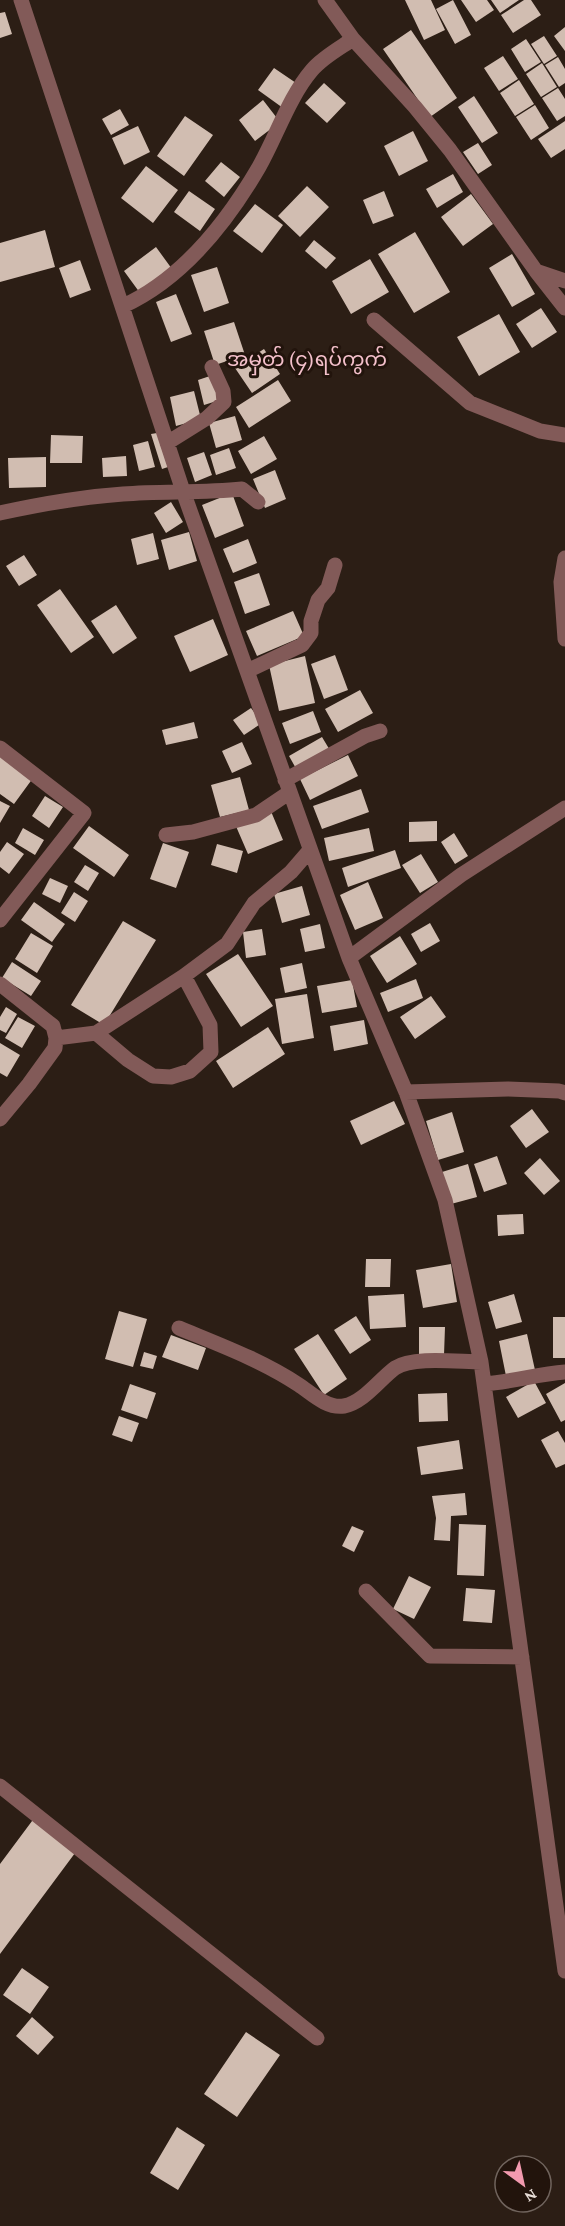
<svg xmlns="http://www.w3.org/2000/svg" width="565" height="2226" viewBox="0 0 565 2226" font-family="'Crimson Pro','Noto Sans Myanmar',serif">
<rect width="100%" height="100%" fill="#2c1e15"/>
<path fill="#d1bdb1" d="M405 0H431L445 30 424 40Z
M453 0 471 35 455 44 436 9Z
M461 0H487L494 10 476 22Z
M491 0H519L500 13Z
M524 0H531L541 15 513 33 501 15Z
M5 12 12 34 0 38V13Z
M565 27V51L554 36Z
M411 30 457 98 430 117 383 49Z
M544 36 557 56 544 64 531 44Z
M526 39 541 62 525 72 511 49Z
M503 56 518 79 499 91 484 68Z
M558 57 565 69V83L559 87 545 65Z
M542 63 557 87 541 97 526 74Z
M274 68 299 85 283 108 258 90Z
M519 80 534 104 515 116 500 93Z
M324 83 346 103 327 123 305 103Z
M558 88 565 99V116L557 121 542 98Z
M474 96 498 133 482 143 458 107Z
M263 100 280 122 255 141 239 120Z
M535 105 549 128 531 140 516 117Z
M120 109 129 125 111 135 102 119Z
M185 116 213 135 184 176 157 156Z
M565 121V149L551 158 538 139Z
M138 126 150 152 124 165 112 138Z
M413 131 428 161 399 176 384 146Z
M478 143 492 165 478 174 463 152Z
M221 162 240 177 224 197 205 181Z
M146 166 178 190 153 223 121 198Z
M453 174 463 192 437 208 426 189Z
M307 186 329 207 300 237 278 216Z
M189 191 215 209 200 231 174 212Z
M384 191 394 216 373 224 363 200Z
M471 194 493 224 463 246 441 217Z
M255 204 283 225 262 253 233 231Z
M45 230 55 267 0 282V243Z
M415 232 450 292 414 313 378 254Z
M314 240 336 258 326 269 305 251Z
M156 247 172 269 140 293 124 271Z
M512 254 535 294 512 307 489 268Z
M370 259 389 292 351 314 332 281Z
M80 260 91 290 70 298 59 268Z
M217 267 229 303 204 312 191 275Z
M176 294 192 334 171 342 156 302Z
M541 308 557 332 532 348 516 324Z
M499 314 520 352 479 376 457 337Z
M234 322 245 355 215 365 204 331Z
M264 349 280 374 252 393 235 368Z
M213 375 220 400 204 405 198 380Z
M278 380 291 401 249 428 236 407Z
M194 391 201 419 176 426 170 397Z
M235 416 242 440 216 448 209 423Z
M157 433 168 467 162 469 151 434Z
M51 435 83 436 82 463H50Z
M264 436 277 459 251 474 238 451Z
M148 441 155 467 139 471 133 445Z
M229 448 236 468 216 475 210 455Z
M204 452 212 475 195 482 187 458Z
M126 456 127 476 103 477 102 458Z
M46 457V487L9 488 8 458Z
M275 470 286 499 265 508 253 479Z
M232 493 244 526 215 538 202 505Z
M171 502 183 522 166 533 154 513Z
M189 532 197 561 169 570 161 540Z
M153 533 159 559 137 565 131 539Z
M248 539 257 563 233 573 223 549Z
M24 555 37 575 19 586 6 566Z
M259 573 270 605 245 614 234 582Z
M60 589 94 637 71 653 37 605Z
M116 605 137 638 113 654 91 621Z
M293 611 304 636 257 656 246 631Z
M213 619 228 655 190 672 174 636Z
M335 655 348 690 324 699 311 664Z
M305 656 315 703 279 711 269 665Z
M360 690 373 713 338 732 325 709Z
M251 708 262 723 244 735 233 720Z
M313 711 321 732 290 744 282 723Z
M194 722 198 738 166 745 162 730Z
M322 737 331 752 298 772 289 756Z
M242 742 252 764 232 773 222 751Z
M0 754 33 778 14 804 0 794Z
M348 755 358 776 310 800 300 779Z
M240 777 249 810 220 817 211 785Z
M361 789 369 812 322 829 313 806Z
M45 796 63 807 49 828 32 816Z
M0 801 10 806 0 823Z
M270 809 283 840 248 854 235 824Z
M437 821V841L409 842V822Z
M89 826 129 855 114 877 73 848Z
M23 828 44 840 35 855 15 843Z
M369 828 374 851 329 861 324 838Z
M454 833 468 856 455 864 441 842Z
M7 842 24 854 9 874 0 867V852Z
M163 843 189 852 176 888 150 879Z
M217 844 243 851 237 873 211 865Z
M395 850 401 868 348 887 342 868Z
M421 854 438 882 420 893 402 865Z
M85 865 99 873 88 891 74 882Z
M50 878 68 886 60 903 42 894Z
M368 882 383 918 355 930 340 895Z
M302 886 310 915 282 923 274 894Z
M74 892 88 901 75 922 61 913Z
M34 902 65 924 52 942 21 920Z
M123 921 156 940 104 1025 71 1005Z
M430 923 440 941 421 952 411 934Z
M320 924 325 948 305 952 300 929Z
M262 929 266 955 246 958 243 932Z
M31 933 53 946 37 973 15 959Z
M400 936 417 964 387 983 370 956Z
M238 954 273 1006 241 1027 206 974Z
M12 962 41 981 31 996 2 978Z
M302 963 307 988 285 993 280 968Z
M416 979 423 998 388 1012 380 993Z
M352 980 357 1007 322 1013 317 986Z
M307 994 314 1038 282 1044 275 999Z
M431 996 446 1017 415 1039 400 1017Z
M6 1007 17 1014 6 1033 0 1030V1017Z
M18 1017 35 1026 22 1048 5 1038Z
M364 1020 368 1044 334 1051 330 1026Z
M268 1027 285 1054 233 1088 216 1061Z
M0 1043 20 1055 7 1077 0 1073Z
M394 1101 405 1124 361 1145 350 1121Z
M532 1109 549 1132 526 1148 510 1126Z
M452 1112 464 1152 438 1160 426 1121Z
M497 1156 507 1184 484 1192 474 1164Z
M540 1158 560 1181 544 1195 524 1173Z
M468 1164 477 1197 451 1204 442 1172Z
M523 1214 524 1234 498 1236 497 1215Z
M366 1259H391L390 1287H365Z
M451 1264 457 1302 423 1308 416 1270Z
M404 1294 406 1327 370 1329 368 1296Z
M514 1294 522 1322 496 1329 488 1302Z
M119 1311 147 1319 133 1367 105 1359Z
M356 1316 371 1340 350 1354 334 1330Z
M553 1317H565V1358H553Z
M419 1327H445L444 1355H419Z
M318 1334 347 1379 324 1395 294 1349Z
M527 1334 535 1370 506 1376 499 1341Z
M171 1335 206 1348 198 1370 162 1357Z
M144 1352 157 1356 153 1369 140 1366Z
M534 1381 546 1403 518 1418 506 1397Z
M565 1383V1420L561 1422 546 1394Z
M130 1384 156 1393 147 1419 121 1410Z
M447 1393 448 1421 419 1422 418 1394Z
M119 1416 139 1423 132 1442 112 1435Z
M558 1431 565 1443V1464L556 1468 541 1440Z
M459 1440 463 1469 421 1475 417 1447Z
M465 1493 467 1515 451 1516 450 1541 434 1540 436 1518 432 1496Z
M459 1524 486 1525 484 1576 457 1575Z
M352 1526 364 1531 354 1552 342 1546Z
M409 1576 431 1587 414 1619 393 1609Z
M466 1588 495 1590 492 1623 463 1621Z
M35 1817 78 1849 0 1954V1864Z
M22 1968 49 1987 30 2014 3 1995Z
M32 2017 54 2037 38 2055 16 2036Z
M246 2032 280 2055 237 2117 204 2094Z
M177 2127 205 2145 178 2190 150 2173Z"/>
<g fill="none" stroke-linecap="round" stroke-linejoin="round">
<path stroke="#825a58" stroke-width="15" d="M21 0 183 491 349 958 406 1092 445 1200 481 1362 565 1971
M325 0 353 39 415 107 450 150 536 271 565 281
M536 271 565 308
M123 306C182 279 227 222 259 167 277 135 289 97 312 70 323 57 340 48 353 39
M374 320 470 403 540 431 565 435
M167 443 207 418 224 402 223 391 212 367
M0 513C41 504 81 497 123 494 162 491 203 493 242 489L258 502
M565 558 561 582 565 639
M247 671 302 645 311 633V621L318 600 328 588 335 565
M0 748 84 813 0 920
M285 780 365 736 380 731
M166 835 193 832 256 815 290 792
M349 958 461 875 565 808
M0 984 53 1026 56 1038 55 1048 29 1084 0 1119
M96 1033 128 1060 153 1076 171 1077 190 1071 211 1052 210 1025 184 976
M56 1038 96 1033 184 976 227 944 254 903 291 872 310 850
M406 1092 508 1089 559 1091 565 1093
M179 1328C220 1345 261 1360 299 1385 311 1393 327 1409 344 1406 363 1403 380 1379 395 1368 413 1356 459 1362 481 1362
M484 1384C512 1382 538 1374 565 1372
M366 1591 430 1656 522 1657
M0 1786 317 2038"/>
</g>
<g text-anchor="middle" stroke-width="6" stroke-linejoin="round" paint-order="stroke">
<g font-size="20" fill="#f5c1cc" stroke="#22140c">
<text x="307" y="366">အမှတ် (၄)ရပ်ကွက်</text>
</g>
</g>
<g transform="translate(523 2184) rotate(147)"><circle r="28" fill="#22140c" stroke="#70645d" stroke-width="1.5"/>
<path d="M0-4.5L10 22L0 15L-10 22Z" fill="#f29aaf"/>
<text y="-9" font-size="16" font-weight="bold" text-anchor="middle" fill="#e6dcd6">N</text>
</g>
</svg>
